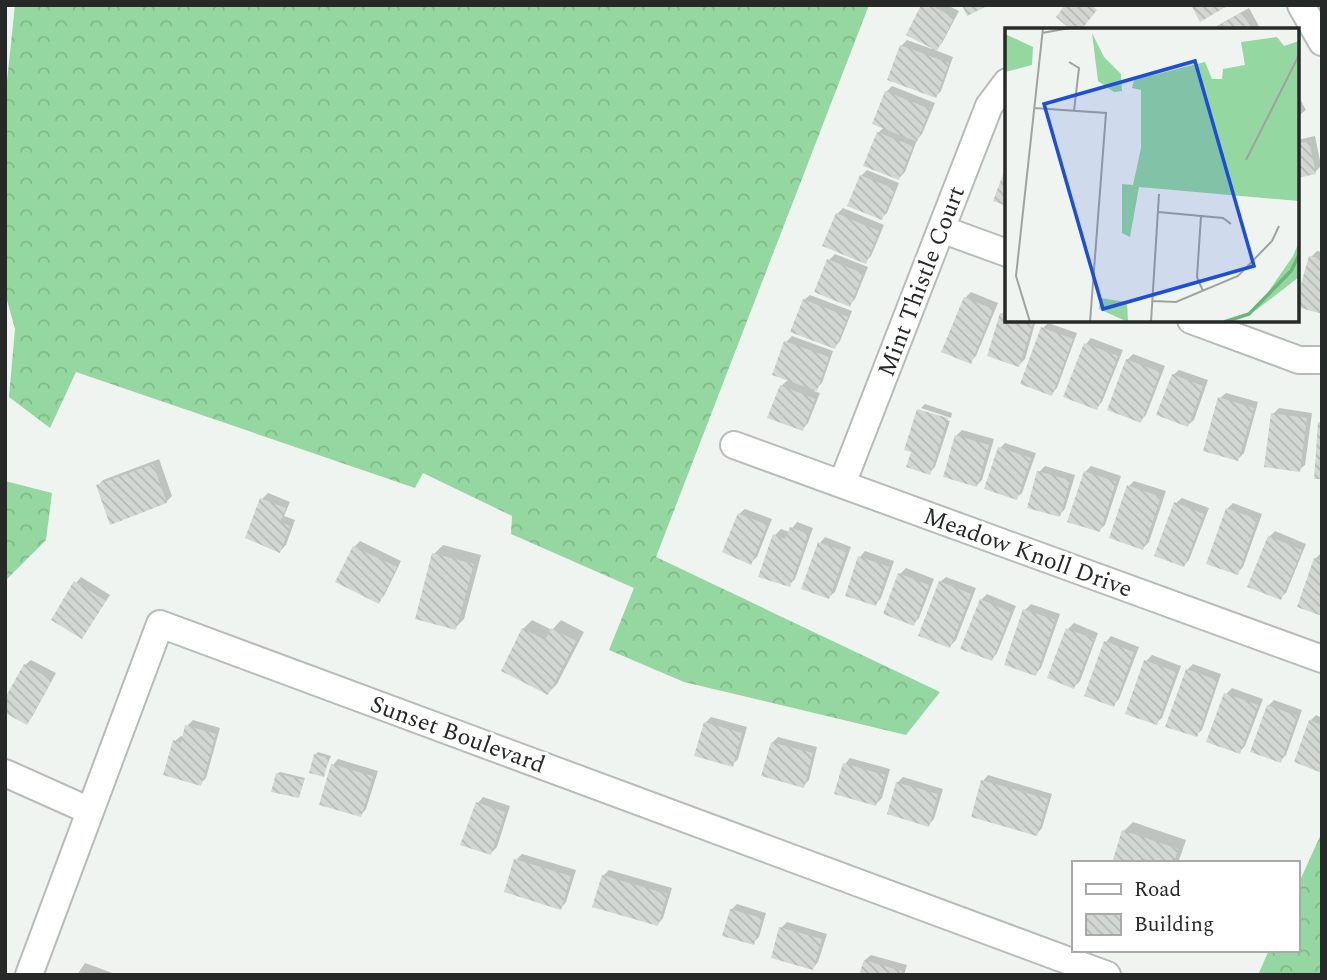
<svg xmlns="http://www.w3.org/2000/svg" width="1327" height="980" viewBox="0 0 1327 980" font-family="Spectral,serif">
<defs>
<pattern id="forest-crowns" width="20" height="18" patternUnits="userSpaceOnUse" patternTransform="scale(1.75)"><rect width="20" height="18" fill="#95d7a0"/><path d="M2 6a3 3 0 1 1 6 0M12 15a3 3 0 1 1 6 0" fill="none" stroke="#80b98a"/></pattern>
<pattern id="building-back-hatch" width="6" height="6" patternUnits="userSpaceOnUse" patternTransform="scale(1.75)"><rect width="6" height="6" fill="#d3d7d3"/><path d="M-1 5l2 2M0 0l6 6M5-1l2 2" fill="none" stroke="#b5b9b5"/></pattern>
</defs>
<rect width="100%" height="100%" fill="#eff4f0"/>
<path fill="url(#forest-crowns)" d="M15 5H869L656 557 940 692 906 735 684 682 609 650 634 588 511 534 512 516 423 473 415 488 76 372 50 428 9 397 15 329 5 293V100Z
M5 481 52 493 46 540 5 581Z
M1322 832V975H1258L1269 950H1297V887Z"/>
<path fill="#0003" d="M923 5H947L959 11 942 43 935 50 953 57 941 91 936 96 901 46 907 40 932 49Z
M1249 8 1261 30H1211L1215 27Z
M892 86 935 103 922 134 917 140 905 172 899 178 878 133 884 127 886 92Z
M1297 93 1306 110 1297 117Z
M1315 136 1321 166 1315 172 1297 176V140Z
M867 170 899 183 887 213 881 218 861 176Z
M843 208 884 225 871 256 865 262 837 214Z
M1317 251 1322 252V312L1311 257Z
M835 254 868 267 855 299 849 305 829 260Z
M971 292 998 303 976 356 970 362 965 298Z
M810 295 852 311 840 341 835 347 804 300Z
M1007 308V320H1036L1025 359 1019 365 1002 314Z
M1048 323 1077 333 1057 388 1051 394 1043 328Z
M792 336 833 351 822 383 814 391 820 393 808 423 802 429 781 386 789 379 774 374 786 342Z
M1091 338 1123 350 1102 402 1096 408 1065 396 1086 344Z
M1133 354 1165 366 1146 415 1140 421 1127 360Z
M1179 370 1208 380 1194 420 1188 425 1173 375Z
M1226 393 1258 402 1244 453 1238 459 1220 398Z
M925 404 952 413 951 418 921 408Z
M1279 408 1312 413 1305 465 1299 470 1273 414Z
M920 409V411L950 421 935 467 929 473 913 451Z
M962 430 994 439 982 480 977 485 956 436Z
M1005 443 1036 453 1022 493 1016 498 1000 448Z
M159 459 172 496 166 502 98 486 103 480Z
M1045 466 1075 475 1065 509 1059 515 1039 472Z
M1091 466 1121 476 1105 525 1099 530 1085 472Z
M1134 481 1166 491 1149 542 1143 548 1129 486Z
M268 493 290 502 284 516 295 520 286 545 280 551 247 537 262 499Z
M1182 498 1209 508 1189 560 1184 565 1176 503Z
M1233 503 1262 514 1243 567 1237 573 1227 509Z
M745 509 772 519 757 557 751 562 739 514Z
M797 522 813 528 795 579 789 585 775 535 781 529 789 532Z
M1275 531 1306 544 1286 593 1280 598 1269 537Z
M825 537 851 547 835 592 829 597 820 543Z
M360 541 401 561 384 596 378 601 354 547Z
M443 545 481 555 464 619 455 628 434 554Z
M865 551 894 561 881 598 876 604 860 557Z
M1321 553H1322V614L1315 559Z
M906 568 934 579 919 618 913 624 900 574Z
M81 577 110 595 82 637 76 583Z
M946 577 976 588 956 640 950 646 940 582Z
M987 594 1016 606 997 653 992 659 981 600Z
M1031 604 1060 614 1041 668 1035 674 1025 610Z
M532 620 552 630 561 620 584 632 557 684 548 693 504 670 523 629Z
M1074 623 1098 633 1080 681 1074 687 1068 629Z
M1111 636 1139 647 1119 699 1113 705 1106 642Z
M1152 655 1181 666 1162 718 1156 723 1146 661Z
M31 660 56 673 32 717 26 723 25 665Z
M1193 664 1221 674 1202 730 1196 735 1187 670Z
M1232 688 1263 699 1245 746 1239 752 1209 741 1226 694Z
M1274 700 1302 710 1286 755 1280 761 1268 706Z
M1316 715 1322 718V771L1310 721Z
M711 717 747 727 738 759 732 765 705 723Z
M193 720 220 728 206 778 200 784 175 741 181 736 184 737 187 726Z
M778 737 817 747 809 780 803 786 772 743Z
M318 752 331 756 323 775 315 755Z
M850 758 890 769 882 798 876 804 845 764Z
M338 759 378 771 366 809 361 815 333 765Z
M280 772 305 778 299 796 277 774Z
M988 775 1052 794 1042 828 1037 834 983 781Z
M903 777 943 789 934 819 928 825 897 783Z
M483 797 510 806 497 847 491 853 478 803Z
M1133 822 1186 840 1178 863H1114L1124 831Z
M522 854 576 870 566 902 561 908 516 860Z
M609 870 672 888 663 918 658 924 603 876Z
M737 904 766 913 759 937 753 943 731 910Z
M787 922 827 934 818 962 813 968 781 928Z
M871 955 907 965 904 975H861L865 960Z
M85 963 118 975H77Z"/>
<path fill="url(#building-back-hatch)" d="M921 5H931L954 18 937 51 906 35Z
M962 5H989L967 16Z
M1065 5H1092L1097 10 1081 30H1071L1056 17Z
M1191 5H1229L1200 22Z
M1242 12 1252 30H1211Z
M900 45 949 63 936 98 887 80Z
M885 91 930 109 917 142 872 124Z
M877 132 913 146 899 180 863 166Z
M1309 141 1316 174 1297 178V144Z
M1007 164V206L993 201Z
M860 175 895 189 882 220 847 206Z
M836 213 879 231 866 264 822 246Z
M1309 256 1322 259V314L1297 307V298Z
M827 259 863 273 850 307 814 292Z
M964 297 993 309 971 364 941 352Z
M803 299 848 317 835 349 790 332Z
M1000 313 1007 315V320H1024L1033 323 1019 367 987 356Z
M1041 327 1073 339 1052 396 1020 384Z
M784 341 829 357 817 391 772 375Z
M1084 343 1118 356 1097 410 1063 397Z
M1126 359 1160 372 1141 423 1107 410Z
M1172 374 1203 386 1188 427 1156 415Z
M780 385 815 399 803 431 767 418Z
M1218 397 1254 408 1238 461 1203 451Z
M917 409 948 418 930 475 906 467 911 452 904 450Z
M1271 413 1307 418 1300 472 1264 467Z
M1318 422H1322V479H1314Z
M955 435 989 445 977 487 943 477Z
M998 447 1031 458 1017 500 984 489Z
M153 464 167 503 110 525 96 485Z
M1037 471 1070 480 1060 517 1027 508Z
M1084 471 1116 482 1100 532 1067 522Z
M1127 485 1161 497 1143 550 1109 538Z
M260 498 286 508 280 522 290 526 280 553 245 538Z
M1174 502 1204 514 1184 567 1154 556Z
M1226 508 1257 519 1238 575 1206 564Z
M738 513 767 525 751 565 722 552Z
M790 527 808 534 790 587 758 577 773 534 785 539Z
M1268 536 1302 550 1281 600 1247 587Z
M818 542 846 552 829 599 801 589Z
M353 546 397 567 379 604 335 582Z
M432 553 474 564 456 630 415 619Z
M858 556 889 567 876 606 845 596Z
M1314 558 1322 561V616L1297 607Z
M898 573 929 585 914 626 883 614Z
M74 581 106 601 82 639 51 620Z
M939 581 971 594 950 648 918 636Z
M980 599 1011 612 992 661 960 649Z
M1023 609 1055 620 1036 676 1004 665Z
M522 628 545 640 551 628 576 641 548 695 501 671Z
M1066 628 1094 639 1074 689 1047 678Z
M1104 641 1134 652 1114 707 1084 696Z
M1144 660 1176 672 1157 725 1125 714Z
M24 664 52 680 27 725 5 713V698Z
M1186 669 1217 680 1197 737 1165 727Z
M1224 693 1258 705 1240 754 1206 742Z
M1267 705 1297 716 1281 763 1250 752Z
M1309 720 1322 725V773L1294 762Z
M704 722 742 733 733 767 694 756Z
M185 725 216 734 201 786 163 775 173 740 181 743Z
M771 742 813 753 804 788 761 776Z
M314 754 329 758 324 777 309 773Z
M843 763 885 775 876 806 834 794Z
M331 764 373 776 361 817 319 805Z
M276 773 304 780 299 798 271 792Z
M981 780 1048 799 1037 836 971 817Z
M896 782 938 794 929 827 887 814Z
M476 802 505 812 491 855 460 845Z
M1122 830 1178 849 1174 863H1112Z
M514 859 571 876 561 910 504 892Z
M602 875 667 894 658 926 592 907Z
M730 909 762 918 754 945 722 936Z
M779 927 822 939 813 970 771 958Z
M864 960 902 971 901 975H859Z"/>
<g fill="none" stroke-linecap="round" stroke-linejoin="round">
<defs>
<path id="minor" d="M1301 5 1322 42
M941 229 1007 253
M1191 320 1299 360H1322
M734 445 1322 659
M842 484 989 106 1007 82
M5 773 90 811
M29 975 160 624 1107 975"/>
</defs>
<use href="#minor" stroke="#b7bcb8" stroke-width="30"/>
<use href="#minor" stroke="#fff" stroke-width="26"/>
</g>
<g text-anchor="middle" stroke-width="7" stroke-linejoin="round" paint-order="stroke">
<g font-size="24" fill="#272928" stroke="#fff">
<text transform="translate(921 281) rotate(-69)" y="8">Mint Thistle Court</text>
<text transform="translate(1028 552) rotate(20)" y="8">Meadow Knoll Drive</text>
<text transform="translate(458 734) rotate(20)" y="8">Sunset Boulevard</text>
</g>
</g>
<g transform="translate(1005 28)">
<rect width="294" height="294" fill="#eff4f0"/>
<path d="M87 5 99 29 116 46 117 63 109 64 93 53ZM0 6 28 19 27 37 0 44ZM272 9 279 18 294 13V173L134 159 125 209 117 205V156L128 157 136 120V62L127 60 129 52 200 34 207 51H217L218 41 240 37 236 14ZM294 214V249L250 283 288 228ZM95 270 122 274 123 294 94 281Z" fill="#95d7a0"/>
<path fill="none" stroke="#69b678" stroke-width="3.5" d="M219 294 244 286 286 243 294 227"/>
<path fill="none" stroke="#9fa3a0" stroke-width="2" d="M37 5 65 0M64 34 74 40 69 83M29 80 101 85 85 294M241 132 294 27M153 184 218 190 226 196M196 188 192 249 198 263M147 273 171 274 233 248 267 213 274 198M25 294 11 248 38 0M146 294 154 166"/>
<path fill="#1d4ed8" fill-opacity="0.15" stroke="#1d4ed8" stroke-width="3.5" d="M190 33 249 238 98 281 39 76Z"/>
<rect width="294" height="294" fill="none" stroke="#272928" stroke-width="3.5"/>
</g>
<rect width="1327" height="980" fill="none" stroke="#272928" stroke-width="14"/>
<rect x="1072" y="861" width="228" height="91" fill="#ffffff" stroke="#a9a9a9" stroke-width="2"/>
<rect x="1086" y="884" width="35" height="10" fill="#ffffff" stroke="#a9a9a9" stroke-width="2"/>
<text x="1134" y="896" font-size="21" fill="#272928">Road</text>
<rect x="1086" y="914" width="35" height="21" fill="url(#building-back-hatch)" stroke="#a9a9a9" stroke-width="2"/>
<text x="1134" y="931" font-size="21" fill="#272928">Building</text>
</svg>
